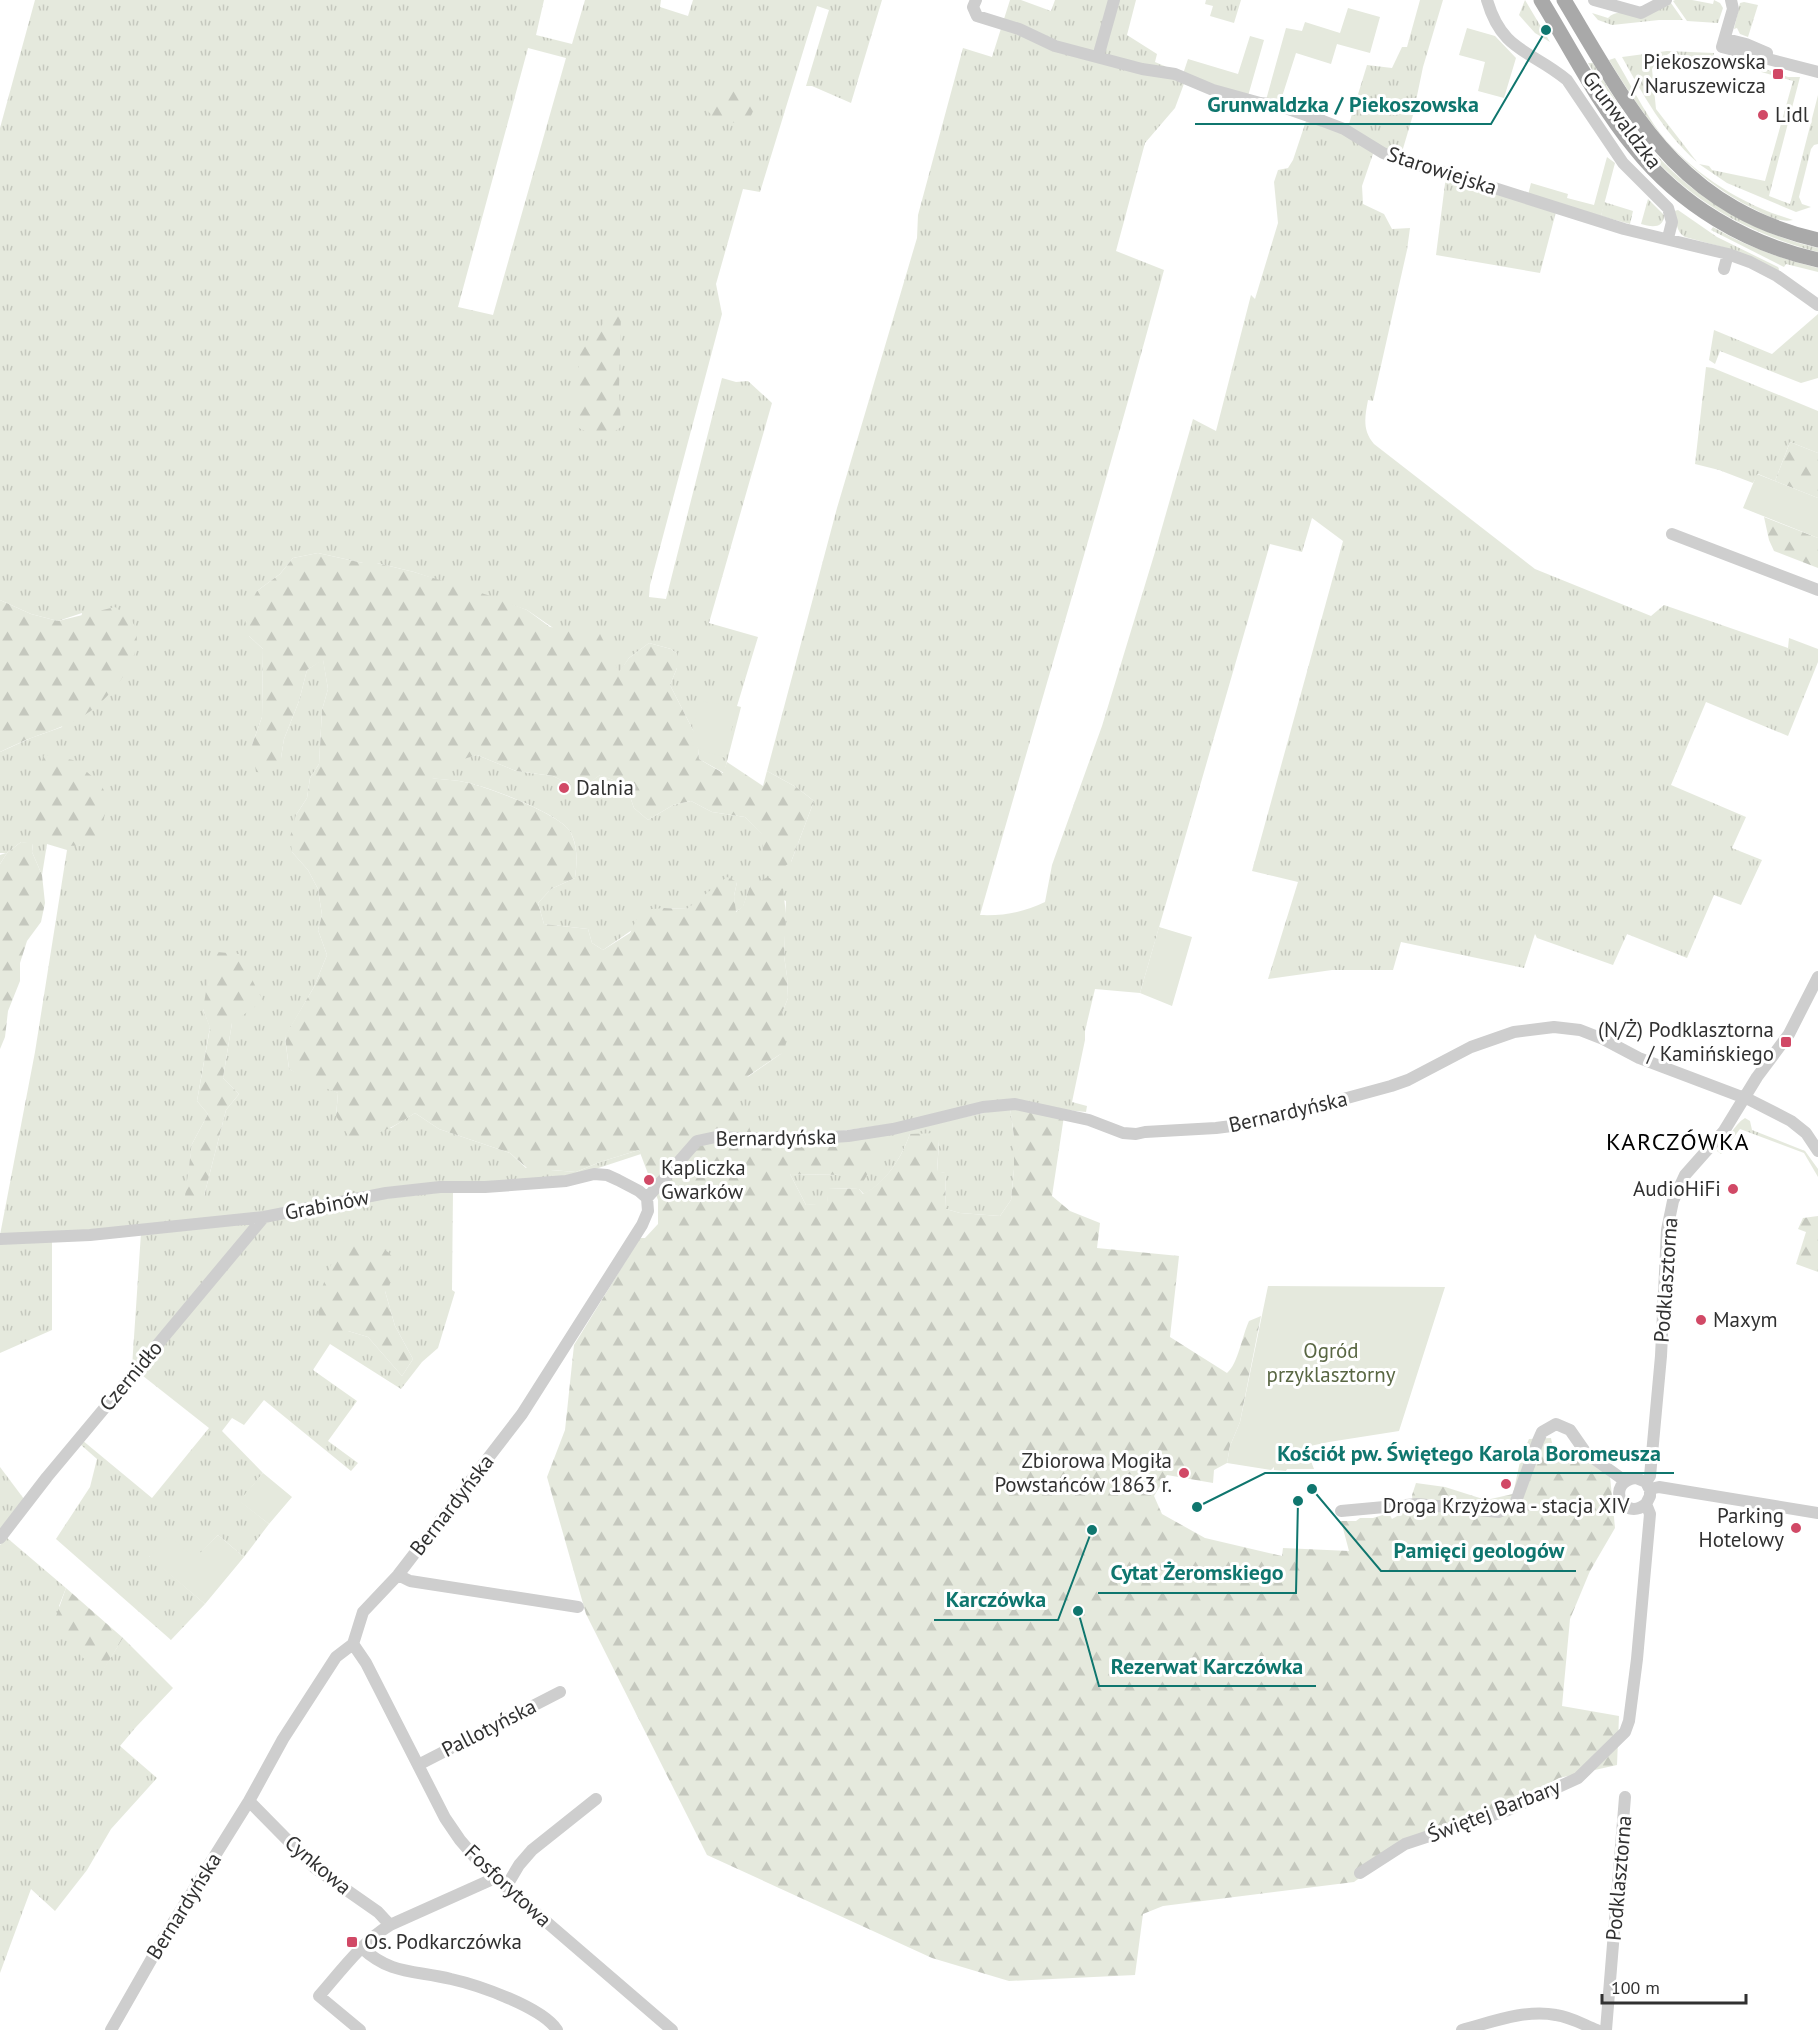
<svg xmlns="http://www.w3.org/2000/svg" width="1818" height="2030" viewBox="0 0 1818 2030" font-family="'PT Sans',sans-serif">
<defs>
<pattern id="grass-tufts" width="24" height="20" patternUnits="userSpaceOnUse" patternTransform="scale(1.5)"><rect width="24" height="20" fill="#e5e9dd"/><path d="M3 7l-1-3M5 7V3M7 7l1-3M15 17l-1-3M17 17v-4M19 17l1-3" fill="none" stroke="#c5c8be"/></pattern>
<pattern id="forest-firs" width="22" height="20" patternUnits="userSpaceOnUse" patternTransform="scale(1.5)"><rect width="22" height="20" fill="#e5e9dd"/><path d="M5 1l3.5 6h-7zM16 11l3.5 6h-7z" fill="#c5c8be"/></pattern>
</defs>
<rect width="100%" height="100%" fill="#fff"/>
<path fill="url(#grass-tufts)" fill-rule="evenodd" d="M35 0H544L536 35 572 44 585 0H661L660 7 688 16 693 0H882L851 103 812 86H806L829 10 817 6 760 192 743 189 716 284 722 314 650 585 649 597 666 599 722 378 736 382 748 381 772 403 709 623 758 637 737 706 741 707 724 773 699 759 697 738 670 685 677 668V654L671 649 649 643 629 658 619 673 527 610 414 572 377 563H363L318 553 293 558 280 574 257 591 249 636 263 649 262 717 252 745 281 758 284 739 299 701 307 670 323 659 328 689 322 710 319 764 310 778 307 798 296 815 292 852 308 870 318 889 322 915 318 930 327 955 314 987 285 1037 289 1069 338 1093 336 1116 391 1128 415 1113 439 1129 510 1153 526 1168 782 1013 788 998 787 976 784 956 786 901 750 886 743 907 735 912 734 896 737 882 704 898 687 909 664 908 603 950 592 943 588 929 544 924 538 903 551 889 575 878C577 863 578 847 571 833 563 815 493 789 473 784 460 780 445 780 431 778L457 760 477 755 516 771 553 776 580 789 600 775 626 785 634 808 648 820 673 805 691 801 712 812 745 817 791 862 814 801 796 787 767 771 837 508 917 238 918 215 963 48 992 57 1010 0H1021L1051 11 1055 0H1136L1127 35 1157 54 1155 62 1183 74 1185 81 1175 108 1145 143 1116 251 1164 270C1106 486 1041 700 980 915 1004 916 1024 912 1045 902L1052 865 1102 726 1155 552 1193 419 1216 431 1251 295 1255 299 1278 223 1274 182 1278 170 1288 168 1293 160 1307 118 1348 127 1367 65 1392 68 1402 47H1407L1420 0H1443L1423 67 1413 115 1399 162 1374 151 1362 186 1363 204 1384 214 1392 229 1410 228 1407 250 1373 401 1368 400C1365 417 1362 430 1374 444L1535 569 1651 616 1664 605 1788 648 1789 638 1818 649V662L1788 736 1706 702 1671 785 1746 817 1732 848 1762 860 1741 905 1714 895 1687 958 1627 934 1613 965 1537 938 1535 934 1524 968 1401 942 1393 970H1332L1268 979 1298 882 1252 871 1343 541 1312 518 1302 552 1270 544 1140 993 1095 989 1085 1031V1040L1072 1102 1087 1106 1086 1112 1066 1110 1036 1104 811 1135 751 1136 677 1113 749 1076 782 1053 551 1170 576 1172 600 1162 639 1150 641 1154 568 1178 117 1229 0 1235 35 1052 67 850 47 844 42 875 32 852 33 844 21 842 7 853 0 864V855L6 853H0V752L31 738 62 727 82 613 58 621 31 614 0 600V128ZM528 48 566 58 493 315 458 307ZM203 1009 232 1023 223 1078 239 1094 226 1110 204 1196H186L192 1144 208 1114 197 1101 210 1027Z
M1206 0H1241L1234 23 1210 16 1213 6 1205 4Z
M1525 0 1550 42 1535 33 1519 15Z
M1675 0H1692L1713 4 1714 0 1720 3 1723 8 1718 23 1687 21 1673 1Z
M1744 2 1758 5 1748 37 1740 34 1737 28 1734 29 1740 3Z
M1671 3 1683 20H1659L1612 25 1598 20 1592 13 1608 18C1617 8 1631 15 1642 18Z
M1667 51 1714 53 1712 63 1709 66 1703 65 1704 59 1670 53 1656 62 1652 69 1656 109 1697 162C1664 133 1643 95 1622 57Z
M1615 58C1630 83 1643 110 1660 133 1693 174 1742 205 1793 220 1779 223 1766 215 1754 209 1686 175 1647 123 1609 60Z
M1588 63H1593C1609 89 1624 116 1644 140 1687 195 1750 232 1818 248V252C1744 233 1679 195 1633 133 1616 111 1603 87 1588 63Z
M1749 63 1788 77H1800L1769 196 1790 204 1818 95V144L1814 145 1811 149 1799 197 1802 204 1811 207 1796 212 1727 183 1699 164 1709 166 1712 170 1765 181 1793 81 1747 68Z
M1446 176 1556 212 1540 273 1436 255Z
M1648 199 1664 215C1664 229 1651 227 1641 224Z
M1604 202 1633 211 1630 224 1601 216Z
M1678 210 1717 237 1778 267 1779 269 1778 272 1726 248 1685 237C1675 231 1677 220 1674 211Z
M1713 227C1747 247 1780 258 1818 268V272L1786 264 1784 267 1711 230Z
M1818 314V378L1801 383 1720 351 1715 364 1709 360 1714 330 1772 354Z
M1706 367 1713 368 1818 411V453L1790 442 1775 481 1758 474 1753 483 1719 470 1695 464Z
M1010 1107 1014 1137V1169L1011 1200 1000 1216 960 1213 946 1209 945 1173 937 1172 939 1141 910 1134C901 1158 887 1182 864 1194L859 1189 829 1188 827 1204 806 1205 790 1174 842 1175 885 1135Z
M1745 1118 1750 1121 1752 1130 1805 1151 1818 1169V1177L1804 1153 1740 1129 1721 1154 1717 1151C1727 1142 1734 1124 1745 1118Z
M453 1190 452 1290 455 1292 438 1348 422 1362 401 1389 330 1344 313 1370 357 1401 328 1441 358 1463 351 1471 264 1400 244 1425 232 1418 222 1431 263 1473 240 1501 269 1524 244 1557 218 1535 195 1559 149 1556 205 1604 171 1640 56 1539 90 1487 97 1459 81 1445 39 1493 82 1440 152 1498 209 1428 138 1372 265 1221 352 1203ZM385 1291 395 1326 413 1359 402 1376 368 1337 348 1331Z
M253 1223 132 1367 141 1233Z
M52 1240V1330L0 1353V1242Z
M0 1467 24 1499 0 1535Z
M6 1537 66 1588 59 1606 104 1668 123 1638 173 1688 136 1727 120 1746 157 1778 111 1829 87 1870 55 1911 31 1889 0 1973V1545Z"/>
<path fill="url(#forest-firs)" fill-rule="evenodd" d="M727 86 762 92 749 120C734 125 717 123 707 110Z
M610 312 621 314 619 389 621 427C603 440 595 435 576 427V397L580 351 595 337Z
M1790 442 1818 453V498L1775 481Z
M1764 517 1818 538V568L1774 551 1769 540Z
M318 553 363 563H377L414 572 497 598 527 610 550 627 599 632 619 672 629 658 649 643 671 649 677 654V668L670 685 697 738 699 759 723 773 727 762 763 786 767 771 796 787 814 801 791 862 779 870 764 858 762 834 745 817 712 812 691 801 673 805 648 820 634 808 626 785 600 775 580 790 553 776 516 771 477 755 457 761 432 778C446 780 460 780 473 784 494 790 563 815 571 833 578 848 577 863 575 878L551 889 538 903 544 924 588 929 592 943 603 950 630 933 641 910 664 908 687 909 727 877 737 882 734 896 736 912 743 906 750 886 768 877 783 889 786 914 784 956 787 976 788 998 782 1013 788 1034 782 1053 748 1076 738 1097 751 1132V1136L885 1135 867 1175 859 1189 863 1194C887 1182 901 1158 910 1134L936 1133 939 1141 937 1171 945 1173 946 1209 960 1213 1000 1216 1011 1200 1014 1169V1137L1010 1107 1064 1116 1052 1196 1070 1211 1100 1223 1097 1248 1179 1256 1170 1337 1227 1373C1238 1364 1242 1336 1249 1321L1261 1316 1240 1422 1230 1446 1227 1463 1214 1470 1213 1483 1167 1475 1154 1496 1162 1514 1205 1538 1282 1556 1283 1548 1349 1551 1341 1521H1356L1360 1518H1373L1389 1513 1392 1519 1413 1507 1412 1495 1416 1483 1445 1487 1486 1500 1513 1494 1521 1457 1529 1439 1551 1438 1554 1453 1567 1456 1574 1448 1610 1476 1615 1528 1590 1571 1570 1619 1562 1706 1619 1716 1617 1765 1559 1778 1507 1806 1409 1842 1354 1882 1163 1906 1143 1914 1135 1975 1009 1981 932 1958 707 1855 586 1614 547 1477 565 1430 574 1345 640 1238H645L658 1224V1200L639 1150 600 1162 576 1172 527 1168 510 1153 439 1129 415 1113C393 1127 377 1138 349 1137L336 1116 338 1093 312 1083 289 1069 285 1036 314 987 327 955 318 930 322 915 318 889 308 870 292 852 290 837 296 815 307 798 310 778 319 764 322 710 328 689 323 660 307 670 299 701 284 739 281 758 269 773 256 772 252 745 262 717 263 649 249 636 244 616 257 591 280 574 293 558ZM790 1174 842 1175 858 1189 828 1188 827 1203 806 1205Z
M0 600 31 614 58 621 115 607C120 611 129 615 132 621 150 651 114 693 92 710 75 723 53 730 34 737 22 741 11 747 0 752Z
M44 755 73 760 101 784 108 800 103 823V845C91 846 77 847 65 845 58 843 51 838 45 833 20 814 36 779 44 755Z
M21 842 33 843 32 852 42 875 45 903 41 922 27 941 20 963V981L8 1011 5 1037 0 1049V864L7 853Z
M217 952 239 954 263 1001 232 1023 223 1078 239 1094 226 1110 204 1196H185L192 1144 208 1114 197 1101 210 1028 203 1009 208 980Z
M1818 1216V1272L1796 1264 1806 1232 1798 1229 1803 1218Z
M370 1242 388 1252 401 1267 385 1291 395 1326 413 1359 402 1376 368 1337 348 1331 329 1336C326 1331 322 1325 320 1319 312 1301 333 1260 342 1243Z
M66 1588 123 1638 104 1669 83 1658 53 1625Z"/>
<path fill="#e5e9dd" d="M1348 8 1380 17 1370 53 1337 44 1331 64 1296 53 1280 103 1266 100 1286 28 1302 31 1305 22 1340 33Z
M1467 28 1495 36 1516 58 1504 98 1478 91 1485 62 1459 55Z
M1250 36 1264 40 1248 96 1183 74 1188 59 1238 74Z
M1607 157 1615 163 1601 216 1528 195 1531 183 1568 194 1567 198 1594 205Z
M1757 474 1818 498V538L1743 508Z
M698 701 737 706 725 758 691 745Z
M1159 927 1192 937 1172 1006 1140 993Z
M1268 1286 1445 1287 1399 1431 1329 1442 1310 1446 1311 1455 1309 1456 1314 1469H1287L1286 1471 1274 1470V1467L1271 1470 1227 1463 1230 1446 1240 1422Z
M263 1473 292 1497 269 1524 239 1501Z
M168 1535 195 1558 218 1535 244 1557 205 1604 149 1557Z"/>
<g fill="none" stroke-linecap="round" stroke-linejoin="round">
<path stroke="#cecece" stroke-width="12" d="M976 0 973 7 977 16 1019 29 1055 46 1142 69 1175 74 1213 90 1260 103 1277 105 1323 121 1344 129 1383 153 1401 160 1447 173 1624 229 1728 254 1750 262 1777 276 1818 305
M1487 0C1502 52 1531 50 1567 80L1623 163 1668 208 1672 222 1668 238
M1594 0 1641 13 1666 0
M1731 0 1733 9 1722 47 1818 72
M1726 39 1746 44 1767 53
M1098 57 1114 0
M1724 269 1728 254
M1672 534 1818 590
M0 1239 90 1235 264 1217 386 1193 440 1187H485L566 1181 594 1174 607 1175 618 1180 639 1191 647 1198
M1646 1482 1650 1476 1661 1356 1667 1230 1673 1201 1685 1175 1724 1131 1757 1077 1789 1034 1818 977
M1650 1489 1659 1487 1818 1513
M1646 1504C1622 1523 1605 1481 1636 1478L1646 1482 1649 1488
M1341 1511 1417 1504 1499 1512 1515 1504 1538 1441 1542 1432 1556 1424 1570 1430 1586 1453 1625 1481
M0 1538 47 1477 264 1217
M398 1575 410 1581 578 1607
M353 1644 366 1663 445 1818 460 1840 485 1869 672 2030
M418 1765 560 1692
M249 1801 315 1868 378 1912 390 1925
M1360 1873 1405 1844 1508 1810 1578 1778 1625 1732 1629 1721 1637 1659 1650 1514 1646 1504 1650 1496V1489
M506 1887 519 1865 532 1850 596 1799
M362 1948C391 1975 415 1970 451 1979 478 1985 542 2007 557 2030
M111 2030 163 1939 249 1801 283 1739 336 1657 353 1644 363 1612 398 1575 522 1414 642 1225 648 1211 647 1198 697 1141 716 1137 787 1140 848 1136 893 1129 983 1107 1015 1104 1089 1120 1123 1133 1136 1134 1145 1132 1216 1128 1255 1123 1391 1086 1408 1080 1471 1047 1514 1032 1554 1027 1580 1030 1603 1039 1639 1058 1750 1100 1791 1121 1806 1133 1818 1151
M360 2030 319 1996C341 1971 362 1942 390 1925L495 1878
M1462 2030C1492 2022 1525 2009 1556 2015 1571 2017 1584 2025 1597 2030
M1606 2030 1625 1797"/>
<path stroke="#a9a9a9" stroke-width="15" d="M1541 0C1571 49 1598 103 1634 147 1680 205 1746 244 1818 260
M1564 0C1632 113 1677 207 1818 240"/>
</g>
<g fill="#d14966" stroke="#fff" stroke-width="2">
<rect x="1772" y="68" width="12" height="12" rx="3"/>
<circle cx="1763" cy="115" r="6"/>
<circle cx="564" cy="788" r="6"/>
<rect x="1780" y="1036" width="12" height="12" rx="3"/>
<circle cx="649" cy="1180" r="6"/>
<circle cx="1733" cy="1189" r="6"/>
<circle cx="1701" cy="1320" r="6"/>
<circle cx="1184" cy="1473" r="6"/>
<circle cx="1506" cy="1484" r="6"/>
<circle cx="1796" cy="1528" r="6"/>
<rect x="346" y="1936" width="12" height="12" rx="3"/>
</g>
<g text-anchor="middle" stroke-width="6" stroke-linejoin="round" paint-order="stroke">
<g font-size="21" fill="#313131" stroke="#fff" text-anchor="end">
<text x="1766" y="69">Piekoszowska<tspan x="1766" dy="24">/ Naruszewicza</tspan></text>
<text x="1775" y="122" text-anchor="start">Lidl</text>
<text x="576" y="795" text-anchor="start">Dalnia</text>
<text x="1774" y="1037">(N/Ż) Podklasztorna<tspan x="1774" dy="24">/ Kamińskiego</tspan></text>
<text x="661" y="1175" text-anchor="start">Kapliczka<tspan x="661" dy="24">Gwarków</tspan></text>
<text x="1721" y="1196">AudioHiFi</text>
<text x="1713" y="1327" text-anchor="start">Maxym</text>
<text x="1172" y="1468">Zbiorowa Mogiła<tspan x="1172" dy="24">Powstańców 1863 r.</tspan></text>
<text x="1506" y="1513" text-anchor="middle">Droga Krzyżowa - stacja XIV</text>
<text x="1784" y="1523">Parking<tspan x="1784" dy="24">Hotelowy</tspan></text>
<text x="364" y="1949" text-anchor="start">Os. Podkarczówka</text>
</g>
<g font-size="21" fill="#313131" stroke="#fff">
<text transform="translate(1622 120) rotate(53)" y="7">Grunwaldzka</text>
<text transform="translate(1442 171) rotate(18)" y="7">Starowiejska</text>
<text transform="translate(1288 1112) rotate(-13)" y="7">Bernardyńska</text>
<text transform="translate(776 1138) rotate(-1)" y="7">Bernardyńska</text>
<text transform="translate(327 1205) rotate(-11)" y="7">Grabinów</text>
<text transform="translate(1666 1280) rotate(-86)" y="7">Podklasztorna</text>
<text transform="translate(131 1376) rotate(-50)" y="7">Czernidło</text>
<text transform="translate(452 1505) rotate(-52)" y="7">Bernardyńska</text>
<text transform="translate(489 1728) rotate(-27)" y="7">Pallotyńska</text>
<text transform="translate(1494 1811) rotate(-21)" y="7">Świętej Barbary</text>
<text transform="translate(318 1865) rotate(40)" y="7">Cynkowa</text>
<text transform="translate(1619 1878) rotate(-85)" y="7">Podklasztorna</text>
<text transform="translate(508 1886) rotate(43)" y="7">Fosforytowa</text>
<text transform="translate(184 1906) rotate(-58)" y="7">Bernardyńska</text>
</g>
<g font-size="21" fill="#596743" stroke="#fff">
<text x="1331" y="1358">Ogród<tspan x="1331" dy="24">przyklasztorny</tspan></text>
</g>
<g font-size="24" letter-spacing="1.5" fill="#000" stroke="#fff">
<text x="1678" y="1150">KARCZÓWKA</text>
</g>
</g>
<path fill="none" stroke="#0f766e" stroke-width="2" d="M1546 30L1491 124H1195M1197 1507L1265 1473H1674M1312 1489L1381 1571H1576M1298 1501L1296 1593H1098M1092 1530L1058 1620H934M1078 1611L1099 1686H1316"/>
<g fill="#0f766e" stroke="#fff" stroke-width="2">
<circle cx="1546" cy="30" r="6"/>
<circle cx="1197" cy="1507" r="6"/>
<circle cx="1312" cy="1489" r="6"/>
<circle cx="1298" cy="1501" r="6"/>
<circle cx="1092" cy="1530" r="6"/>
<circle cx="1078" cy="1611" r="6"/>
</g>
<g font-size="22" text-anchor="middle" font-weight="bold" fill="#0f766e" stroke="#fff" stroke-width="6" stroke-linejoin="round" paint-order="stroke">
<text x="1343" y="112">Grunwaldzka / Piekoszowska</text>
<text x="1469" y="1461">Kościół pw. Świętego Karola Boromeusza</text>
<text x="1479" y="1558">Pamięci geologów</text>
<text x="1197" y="1580">Cytat Żeromskiego</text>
<text x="996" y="1607">Karczówka</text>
<text x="1207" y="1674">Rezerwat Karczówka</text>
</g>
<path d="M1602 1994v9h144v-9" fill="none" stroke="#313131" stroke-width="3"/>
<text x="1611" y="1994" font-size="18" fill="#313131" stroke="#ffffff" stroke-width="4.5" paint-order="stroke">100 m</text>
</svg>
